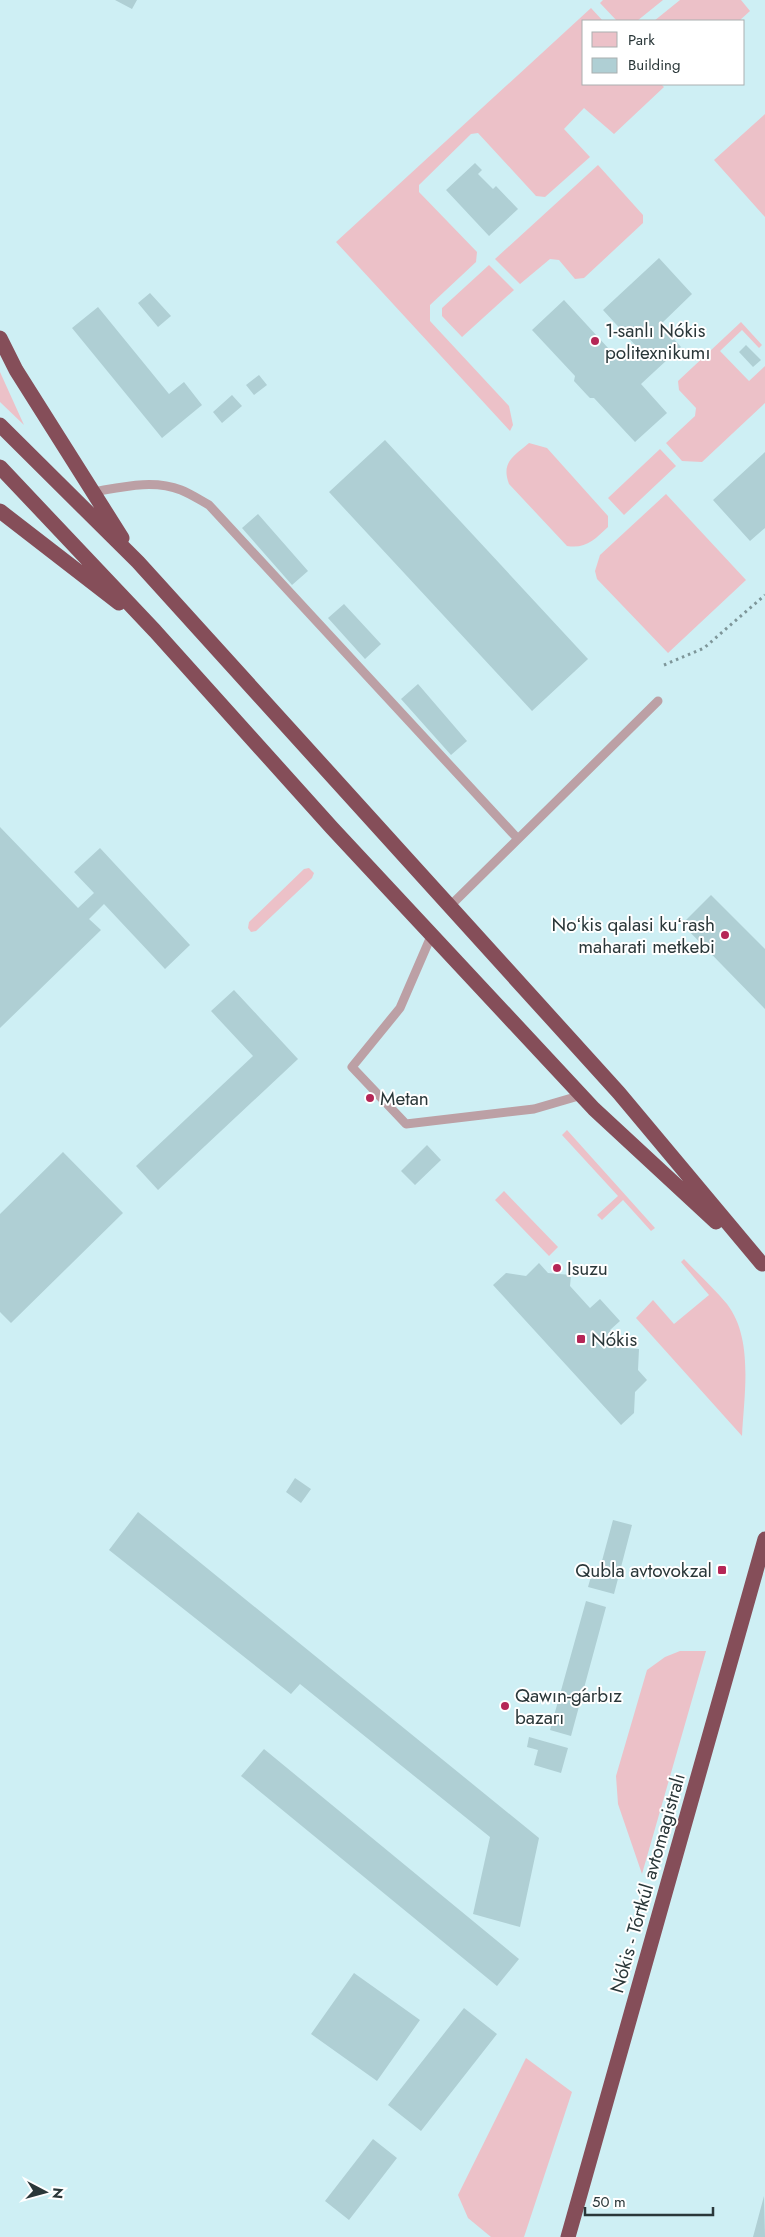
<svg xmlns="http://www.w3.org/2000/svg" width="765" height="2237" viewBox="0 0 765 2237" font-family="Jost,sans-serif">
<rect width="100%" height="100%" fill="#ceeff4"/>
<path fill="#ecc1c8" d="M603 0H663L637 21H617L600 3Z
M680 0H741L750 11 739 21H654Z
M591 8 603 21H584V84H661L664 87 614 134 584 108 564 129 590 157 545 197 536 196 478 133 471 134 419 185V192L477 252 476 262 430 305V321L509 406 513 425 510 431 336 242Z
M765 114V217L714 160Z
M598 165 643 215V223L584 278 575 279 559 260 550 259 520 284 495 259Z
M489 265 514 290 462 337 442 316V308Z
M741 322 762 345 759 348 742 330 720 351 749 381 765 366V403L702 462 682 461 666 443 695 416 696 408 679 390 678 381Z
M0 372 24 425 0 402Z
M529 443 547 448 608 516V527C594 540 586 549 567 546L509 484C501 462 513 457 529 443Z
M660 449 676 466 624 515 608 498Z
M666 494 746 580 668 653 597 579 595 571 600 555Z
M309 868 314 873 312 878 256 931 251 932 248 928 249 922 304 869Z
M567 1130 655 1228 651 1231 623 1200 602 1220 597 1215 618 1196 562 1135Z
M504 1191 558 1247 549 1256 495 1200Z
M684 1259C698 1274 714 1288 727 1304 754 1339 744 1395 742 1436L636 1318 653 1300 674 1324 709 1295 681 1262Z
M680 1651H706L642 1874 618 1804 616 1776 647 1670 665 1657Z
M526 2058 572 2092 524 2237H491L468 2218 458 2195Z"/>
<path fill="#afcfd4" d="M115 0H137L132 9Z
M475 163 482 170 478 174 493 189 496 186 518 209 489 236 446 190Z
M659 258 692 294 661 324 681 347 641 384 667 413 635 442 594 398H590L587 395 574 381 575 376 532 330 564 300 620 361 636 346 603 310Z
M150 293 171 316 158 327 138 303Z
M98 307 169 394 184 382 202 405 162 438 72 328Z
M746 345 761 360 753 367 739 352Z
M259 375 267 385 254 395 246 385Z
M232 395 242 406 222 423 213 412Z
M385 440 588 659 532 711 329 492Z
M765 452V528L750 541 713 500Z
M258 514 308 571 292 585 242 528Z
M344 604 381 644 365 659 328 618Z
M418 684 467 741 451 755 401 699Z
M0 827 78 908 94 893 74 872 100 848 190 945 165 969 104 904 89 919 101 930 0 1028Z
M711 895 765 949V1009L682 924Z
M234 990 298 1059 158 1190 136 1166 253 1056 211 1011Z
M427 1145 441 1160 415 1185 401 1171Z
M63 1152 123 1213 11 1323 0 1312V1214Z
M539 1263 548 1273 571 1275 570 1286 590 1308 600 1299 620 1321 610 1330 627 1348 639 1349 638 1370 647 1380 635 1392 634 1413 621 1425 493 1285 506 1273 526 1276Z
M295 1478 311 1489 301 1503 286 1492Z
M138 1512 539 1838 520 1927 473 1914 490 1837 300 1684 291 1694 109 1550Z
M613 1520 632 1525 614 1594 588 1587 592 1573 599 1572Z
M586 1601 606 1607 571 1736 550 1730Z
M529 1737 568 1748 561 1773 534 1765 538 1750 527 1747Z
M264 1749 519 1959 497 1986 241 1776Z
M354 1973 420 2020 377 2081 311 2034Z
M464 2008 497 2034 421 2131 388 2105Z
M373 2139 397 2158 349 2220 325 2201Z
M764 2196 765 2237H753Z"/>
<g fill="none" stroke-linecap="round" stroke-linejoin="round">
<path stroke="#7e9699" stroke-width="3" stroke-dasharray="2.5 4" stroke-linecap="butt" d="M664 665 704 648 765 595"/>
<path stroke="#bca0a5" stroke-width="9" d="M93 492C122 487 153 479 181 490 191 494 200 500 209 505L518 839
M450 906 658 701
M432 934 400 1008 352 1067 406 1124 534 1109 582 1095"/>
<path stroke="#854e59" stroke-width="15" d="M0 338 16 370 122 538
M0 425 138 562 619 1093 762 1264
M0 467 155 631 332 828 594 1109 716 1222
M0 511 119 603
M568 2237 765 1539"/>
</g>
<g fill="#b52656" stroke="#fff" stroke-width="2">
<circle cx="595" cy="341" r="5"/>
<circle cx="725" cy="935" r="5"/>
<circle cx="370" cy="1098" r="5"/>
<circle cx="557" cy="1268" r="5"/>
<rect x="576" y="1334" width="10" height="10" rx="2.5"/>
<rect x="717" y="1565" width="10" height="10" rx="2.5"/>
<circle cx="505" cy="1706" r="5"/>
</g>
<g text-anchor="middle" stroke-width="4" stroke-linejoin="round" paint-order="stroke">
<g font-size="19" fill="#2a3739" stroke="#fff" text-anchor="start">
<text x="605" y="337">1-sanlı Nókis<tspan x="605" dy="22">politexnikumı</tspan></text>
<text x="715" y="931" text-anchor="end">Noʻkis qalasi kuʻrash<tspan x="715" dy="22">maharati metkebi</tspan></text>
<text x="380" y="1105">Metan</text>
<text x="567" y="1275">Isuzu</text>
<text x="591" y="1346">Nókis</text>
<text x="712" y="1577" text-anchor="end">Qubla avtovokzal</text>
<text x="515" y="1702">Qawın-ǵarbız<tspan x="515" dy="22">bazarı</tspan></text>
</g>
<g font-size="19" fill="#2a3739" stroke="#fff">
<text transform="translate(647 1883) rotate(-74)" y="7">Nókis - Tórtkúl avtomagistralı</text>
</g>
</g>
<rect x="582" y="20" width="162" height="65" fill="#ffffff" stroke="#aaafb0"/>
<rect x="592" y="32" width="25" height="15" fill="#ecc1c8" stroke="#aaafb0"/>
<text x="628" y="45" font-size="15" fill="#2a3739">Park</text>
<rect x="592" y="58" width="25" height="15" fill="#afcfd4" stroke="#aaafb0"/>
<text x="628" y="70" font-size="15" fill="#2a3739">Building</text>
<g transform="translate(45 2192) rotate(96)" stroke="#ffffff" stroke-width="4" paint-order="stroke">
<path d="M0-4L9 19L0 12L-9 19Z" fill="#2a3739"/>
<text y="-8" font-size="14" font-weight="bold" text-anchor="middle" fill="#2a3739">N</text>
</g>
<path d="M585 2207v8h128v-8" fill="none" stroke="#2a3739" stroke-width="2.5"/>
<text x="592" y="2207" font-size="15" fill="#2a3739" stroke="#ffffff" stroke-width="4" paint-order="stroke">50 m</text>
</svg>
